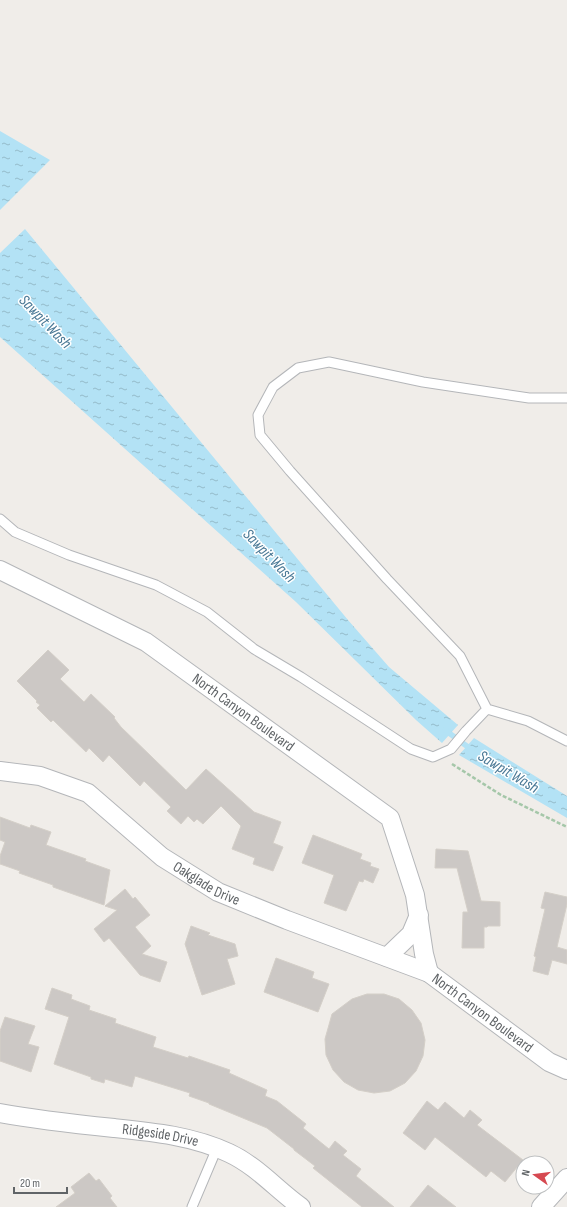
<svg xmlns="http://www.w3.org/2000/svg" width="567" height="1207" viewBox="0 0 567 1207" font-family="'Sofia Sans Condensed',sans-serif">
<defs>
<pattern id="water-ripples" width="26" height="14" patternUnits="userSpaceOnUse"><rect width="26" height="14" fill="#b3e2f5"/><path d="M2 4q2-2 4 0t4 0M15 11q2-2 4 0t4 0" fill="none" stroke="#95bbca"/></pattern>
</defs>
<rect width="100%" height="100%" fill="#f0ede9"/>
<path fill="url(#water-ripples)" d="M0 131 50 160 0 210Z
M25 229 348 620 389 667 458 725 442 743 416 720 296 602 0 337V253Z
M474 738 567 796V818L459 755Z"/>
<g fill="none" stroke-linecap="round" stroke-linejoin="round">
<path stroke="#b3e2f5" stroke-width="5.5" d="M445 730 472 750"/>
</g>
<path fill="#ccc8c5" stroke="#d4cfc8" d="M48 650 69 670 60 679 84 702 91 694 115 717 114 718 121 727 186 790 206 769 254 812 281 822 273 843 283 847 273 871 253 864 255 858 232 849 241 826 221 806 203 824 197 819 194 822 188 816 181 824 167 811 171 807 144 781 140 786 109 755 103 762 89 748 86 752 53 720 51 722 37 708 40 705 36 702 37 701 17 681Z
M0 817 30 828 31 825 51 832 46 845 86 859 85 861 110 870 104 905 53 887V885L19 873 20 871 0 864V856L5 842 0 840Z
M313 835 362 854 360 859 371 863 370 866 379 869 373 883 364 879 363 882 359 881 346 911 324 903 334 875 302 863Z
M436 849 468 851 481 901 500 902V926H488L487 927H484V948H462L463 912H468L457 868H435Z
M125 889 133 899 135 897 150 915 135 927 151 946 142 954 167 962 160 982 140 975 109 938 104 942 94 929 117 910 105 906Z
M545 892 567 897V904L557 947 567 950V964L552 960 548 975 533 971 536 957 534 956 545 909 541 908Z
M191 926 210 933 208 935 235 944 238 956 227 959 235 984 202 995 185 944Z
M276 958 314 972 312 978 329 984 318 1012 264 992Z
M52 988 72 995 71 999 90 1006 89 1010 116 1019 115 1023 156 1037 153 1047 188 1058 189 1056 230 1070 229 1073 267 1090 265 1096 277 1101 306 1124 303 1128 329 1149 335 1141 347 1151 343 1155 361 1169 356 1176 394 1207H362L313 1168 315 1166 294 1150V1149L267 1128 209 1104V1103L189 1096 190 1093 135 1076 132 1087 105 1079 104 1083 91 1079V1077L54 1064 69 1017 45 1009Z
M367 994H384L399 999 412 1010 421 1023 425 1040 423 1056 416 1071 405 1083 390 1091 374 1093 358 1090 344 1082 333 1070 326 1055 325 1039 332 1014 352 999Z
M5 1017 35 1026 28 1044 39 1047 31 1072 0 1061V1031Z
M427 1101 438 1110 445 1102 464 1118 470 1110 482 1120 477 1125 523 1160 505 1182 491 1171 486 1177 435 1137 425 1150 403 1133Z
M89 1173 96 1181 99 1179 112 1196 110 1198 117 1207H56L75 1193 71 1187Z
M428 1185 456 1207H410Z"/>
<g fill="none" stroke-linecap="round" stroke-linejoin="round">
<defs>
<path id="lane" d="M0 519 15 532 69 555 156 585 207 612 254 649 301 677 411 749 433 757 451 749 466 731 487 709 528 721 567 741
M487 709 460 656 387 579 290 471 260 435 258 415 273 387 298 368 329 362 423 382 529 398H567
M192 1207 217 1148"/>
<g id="street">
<path id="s1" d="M0 570 146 642 390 818 415 895 424 954 429 973"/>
<path id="s2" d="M0 771 40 776 88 793 162 857 218 892 287 920 429 973 549 1062 567 1070"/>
<path d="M387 957 411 934 419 915"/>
<path id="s3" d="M0 1113C38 1120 76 1124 114 1128 153 1132 193 1136 229 1153 257 1166 277 1190 301 1207"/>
<path d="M541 1207 567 1178"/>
</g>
</defs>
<use href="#lane" stroke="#b4b6b9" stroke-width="11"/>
<use href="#street" stroke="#b4b6b9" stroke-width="20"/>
<path stroke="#a5c7a9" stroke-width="2.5" stroke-dasharray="4 2" stroke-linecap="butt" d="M452 764 501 795 567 827"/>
<use href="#lane" stroke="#fff" stroke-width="9"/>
<use href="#street" stroke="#fff" stroke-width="18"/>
</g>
<g text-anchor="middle" stroke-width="3" stroke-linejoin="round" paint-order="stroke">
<g font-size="15" fill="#606467" stroke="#fff">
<text dy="5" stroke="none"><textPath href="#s1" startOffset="283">North Canyon Boulevard</textPath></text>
<text dy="5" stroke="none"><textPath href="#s2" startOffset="241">Oakglade Drive</textPath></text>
<text dy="5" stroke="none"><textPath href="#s2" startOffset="548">North Canyon Boulevard</textPath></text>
<text dy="5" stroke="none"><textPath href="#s3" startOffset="162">Ridgeside Drive</textPath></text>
</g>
<g font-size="16" font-style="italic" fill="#4a7996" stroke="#fff">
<text transform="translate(46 321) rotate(46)" y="6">Sawpit Wash</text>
<text transform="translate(270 555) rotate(46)" y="6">Sawpit Wash</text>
<text transform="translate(509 771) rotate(31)" y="6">Sawpit Wash</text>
</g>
</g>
<g transform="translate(535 1175) rotate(284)"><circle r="19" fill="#ffffff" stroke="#bfc1c2"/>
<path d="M0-3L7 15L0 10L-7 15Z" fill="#d64951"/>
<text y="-6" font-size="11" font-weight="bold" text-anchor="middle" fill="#606467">N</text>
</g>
<path d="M14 1187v6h53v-6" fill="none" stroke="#606467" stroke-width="2"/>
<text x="20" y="1187" font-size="12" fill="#606467" stroke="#ffffff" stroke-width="3" paint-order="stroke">20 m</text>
</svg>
